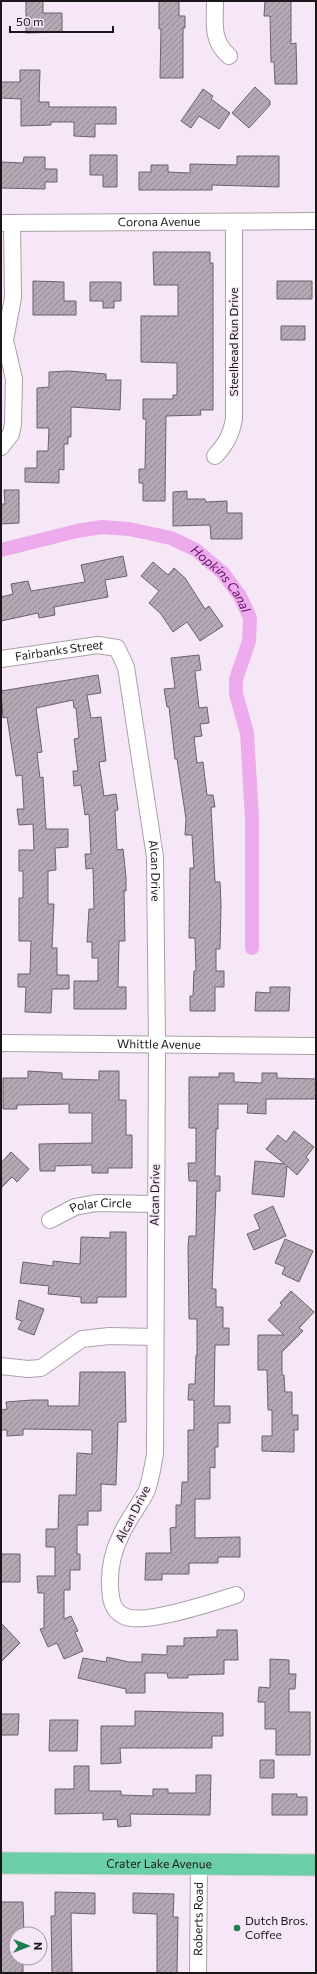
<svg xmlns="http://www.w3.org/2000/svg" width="317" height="1974" viewBox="0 0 317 1974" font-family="Commissioner,sans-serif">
<defs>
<pattern id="building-hatch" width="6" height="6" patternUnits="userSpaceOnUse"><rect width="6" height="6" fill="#b5a8b5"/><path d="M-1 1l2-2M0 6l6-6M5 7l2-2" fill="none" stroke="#928892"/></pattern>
</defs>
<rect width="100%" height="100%" fill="#f5e7f5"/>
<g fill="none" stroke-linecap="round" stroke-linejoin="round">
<path stroke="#edaaed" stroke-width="14" id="s1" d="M1 550 77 531 102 527 129 529 171 538 196 550 223 573 240 596 250 618 249 641 236 679V694L247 733 252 818V948"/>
</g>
<path fill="url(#building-hatch)" stroke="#6d606c" d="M26 1H43V13H62V32L26 33Z
M159 1H179V16H185V28H183V78H160L161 29H159Z
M265 1H291V44L296 43 297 84H275L274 62H271L270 16H264Z
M20 70H40L39 102H49V107H116V124H95V137L74 136V122H51V125L21 126V99L1 98V82H20Z
M255 87 270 101V105L249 128 232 113Z
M203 89 213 96 211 99 230 113 219 129 199 116 191 128 181 121Z
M90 155H117V187H103V175H90Z
M237 156H279V187L212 185V190H139V172H151V165H168V172L190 173V164L237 165Z
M24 157H45V169H57V182H45V189L1 188V162L23 163Z
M153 252H210V263H213V410H200L201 415 166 416 165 501H143V483H139V469H145L146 419H143V399H173V395H177V363L141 362V316H178V285H154Z
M33 281 64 282V301H76V315H33Z
M277 281H312V299H277Z
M90 282H121V301H114V308H103V301H90Z
M281 326H305V340H281Z
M69 371 106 374V380H121L120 410 71 407V437H68V444H64V470L59 469V483L25 482V468H37V451H48L49 428H37V388L49 387V372Z
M4 490H19V523L1 524V504H5Z
M187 491V499H205L206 502 227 501V513H242V539H211L210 525 173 526V492Z
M123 556 127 576 105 580 108 597 54 607 55 615 39 618 38 613 1 621V597L13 594 11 584 28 581 31 591 85 582 81 565Z
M153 562 168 575 174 568 185 578 205 609 209 606 223 626 200 641 187 622 173 632 161 614 149 603 159 591 141 576Z
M199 655 201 670 195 671 199 708 207 707 209 723 200 724 202 736 194 737 197 763 203 762 207 795H213L215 807H211L215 882H220L221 905 220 949H216V971H224V987H215V1011H190V996H193L194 971H196L195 938H189L190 868H194L192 835H185L186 819 177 759H175L169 707H167L164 689 175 688 171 658Z
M98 675 101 693 87 695 91 718 101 717 106 761 99 762 104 796 116 794 118 810 115 811 117 850 123 849 126 877V891H124L125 941H119L118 987H126V1009H74V981H98V958H92V942H87L89 909H94L93 868 86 869 85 854H91L89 814 85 815 81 785 74 786 73 771H78L74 739 79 738 76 708H74L73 700 36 708 42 752 37 753 40 778 43 777 46 829H68V847L55 848 56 870 48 871V904H54L52 948H57V975H69V989H52L51 1013 25 1012 26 987H18V974H30L31 941H19V898H23V871H19V850H34L33 824 19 825 17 809H24L22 775 16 776 7 717 3 718 1 691Z
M270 987H290L289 1011H255L256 992 270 993Z
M28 1071 62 1073V1079L99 1080V1071H119V1100H126V1135H132V1168H108V1173H92V1165L55 1166V1171H40L39 1144 92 1143V1113H69V1104L17 1105V1109H3V1078H28Z
M219 1073H234V1082L262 1083V1073H277V1078L316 1079V1099H266V1114L247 1113 248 1104H218V1129H216L215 1176H220V1191H216L212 1289H216V1307H223V1328H229V1345H215L214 1406H230V1423H218V1447H215V1468L210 1467V1499H195V1538L240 1537V1557H218V1563H189V1574H162V1580H145L146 1553H171L170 1528 176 1527V1505H181L182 1482H188V1430H194V1400H188L189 1384H195L196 1355H197V1319H189L188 1247 189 1236H196L197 1181H189L188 1163H196V1128H189V1077H219Z
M294 1131 314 1147 306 1157 309 1160 297 1175 287 1166 284 1197 252 1194 255 1161 285 1164 266 1149 278 1135 286 1142Z
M11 1152 29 1169 17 1182 12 1177 1 1188V1163Z
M273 1206 286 1236 254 1250 247 1234 260 1229 254 1215Z
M110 1232H126V1297H97V1303H81V1297L48 1294 49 1286 20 1283 23 1262 53 1266V1261L80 1264 81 1237 110 1238Z
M285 1239 313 1251 299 1282 282 1274 285 1267 275 1263Z
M291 1291 314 1312 299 1328 303 1331 282 1352V1375H284L285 1392H292V1415H298V1430H294V1452L262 1451V1436H272V1410H268L267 1370H258V1335H284L268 1320 282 1305 280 1303Z
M19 1300 44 1309 34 1335 18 1329 22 1321 16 1319Z
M80 1372H125L126 1422H118L116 1485 101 1484V1511H88V1525H77V1554H80V1570H70V1590H64V1619L71 1616 78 1631 75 1632 83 1651 64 1659 57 1643 48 1647 40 1629 44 1628V1593H38L37 1576H55V1547H46V1529H58L59 1495H76L77 1453 92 1454V1430L23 1429V1435L7 1436V1430H1V1410L7 1409 6 1402 32 1400H48V1406H79Z
M1 1554H20V1582H1Z
M1 1623 20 1643 1 1662Z
M217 1630H237L238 1660H224V1674L188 1675V1678H168L167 1673H145V1693H126V1689L78 1678 83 1658 106 1662 107 1657 129 1662H142V1654L167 1655V1646H184V1638L217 1637Z
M270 1659 289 1660V1674H296L295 1689H289V1712H310V1755H276V1729H265V1702H258L259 1687 270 1688Z
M135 1711 223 1713V1736H212V1748H120L121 1763 101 1764V1726H135Z
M1 1714H19L18 1735H1Z
M50 1720H78L77 1751H49Z
M260 1760H274V1778H260Z
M74 1766H89V1791H121V1795L153 1796V1789H168V1793H196V1775H211L210 1815 130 1814 131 1826 118 1827 117 1819 103 1820V1813L55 1814V1789H74Z
M272 1794H297V1797H307V1815H272Z
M55 1892 95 1893V1914L71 1913 72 1973H52L51 1916H55Z
M133 1893 174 1894 173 1917H178L177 1973H157V1914L133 1913Z
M1 1902H23L24 1934H16V1958H23V1973H1Z"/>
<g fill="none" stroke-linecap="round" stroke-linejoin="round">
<defs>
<g id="minor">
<path d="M215 1C215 22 211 41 229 56"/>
<path id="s2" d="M1 223 316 221"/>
<path d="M1 447 11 434 13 424 14 379 5 340 13 298 12 223"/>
<path d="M215 456C226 444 231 435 234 419V222"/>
<path id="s3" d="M1 659 98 645 117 648 126 667 155 857 157 1045 155 1454C153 1466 151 1478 147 1490 140 1505 128 1519 121 1535 113 1551 109 1569 110 1588 111 1600 112 1610 124 1616 143 1626 214 1602 236 1595"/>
<path id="s4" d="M1 1043 316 1046"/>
<path id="s5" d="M50 1220 75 1207 96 1203 155 1204"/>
<path d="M1 1366 28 1369 41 1368 82 1339 109 1336 155 1337"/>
<path id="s6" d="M198 1973 199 1864"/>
</g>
<g id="major">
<path id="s7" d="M1 1863 316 1865"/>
</g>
</defs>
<use href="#minor" stroke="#ac9fac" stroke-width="18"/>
<use href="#major" stroke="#d1d0d1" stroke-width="23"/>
<use href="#minor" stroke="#fff" stroke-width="16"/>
<use href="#major" stroke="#6acea9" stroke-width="21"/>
</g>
<circle fill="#1c7b51" stroke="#f5e7f5" stroke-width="1.5" cx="237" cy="1928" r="4"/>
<g text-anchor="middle" stroke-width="3" stroke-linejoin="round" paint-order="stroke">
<g font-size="12" fill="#1a161a" stroke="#f5e7f5">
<text dy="4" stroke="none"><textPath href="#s2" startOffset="158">Corona Avenue</textPath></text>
<text transform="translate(234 342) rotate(-90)" y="4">Steelhead Run Drive</text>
<text dy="4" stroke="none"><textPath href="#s3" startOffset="59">Fairbanks Street</textPath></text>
<text dy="4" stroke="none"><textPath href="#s3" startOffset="344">Alcan Drive</textPath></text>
<text dy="4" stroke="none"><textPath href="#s4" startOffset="158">Whittle Avenue</textPath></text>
<text transform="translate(155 1195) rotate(-89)" y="4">Alcan Drive</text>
<text dy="4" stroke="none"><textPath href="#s5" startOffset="54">Polar Circle</textPath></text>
<text transform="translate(133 1514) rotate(-63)" y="4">Alcan Drive</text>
<text dy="4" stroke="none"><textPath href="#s7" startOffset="158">Crater Lake Avenue</textPath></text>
<text dy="4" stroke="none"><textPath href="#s6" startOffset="54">Roberts Road</textPath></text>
</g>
<g font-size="12" fill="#1a161a" stroke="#f5e7f5" text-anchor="start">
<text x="245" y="1925">Dutch Bros.<tspan x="245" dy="14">Coffee</tspan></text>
</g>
<g font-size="13" font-style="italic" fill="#641666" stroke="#f5e7f5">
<text dy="5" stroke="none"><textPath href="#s1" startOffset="240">Hopkins Canal</textPath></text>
</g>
</g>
<rect width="317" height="1974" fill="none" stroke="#1a161a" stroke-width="4"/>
<g transform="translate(28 1946) rotate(90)"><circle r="19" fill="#f5e7f5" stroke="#9d939d"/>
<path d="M0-3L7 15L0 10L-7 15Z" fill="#1c7b51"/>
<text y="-6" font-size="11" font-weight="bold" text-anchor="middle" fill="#1a161a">N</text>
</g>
<path d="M10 26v6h103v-6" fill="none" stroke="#1a161a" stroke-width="2"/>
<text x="16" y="26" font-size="12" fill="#1a161a" stroke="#f5e7f5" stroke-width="3" paint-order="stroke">50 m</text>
</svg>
